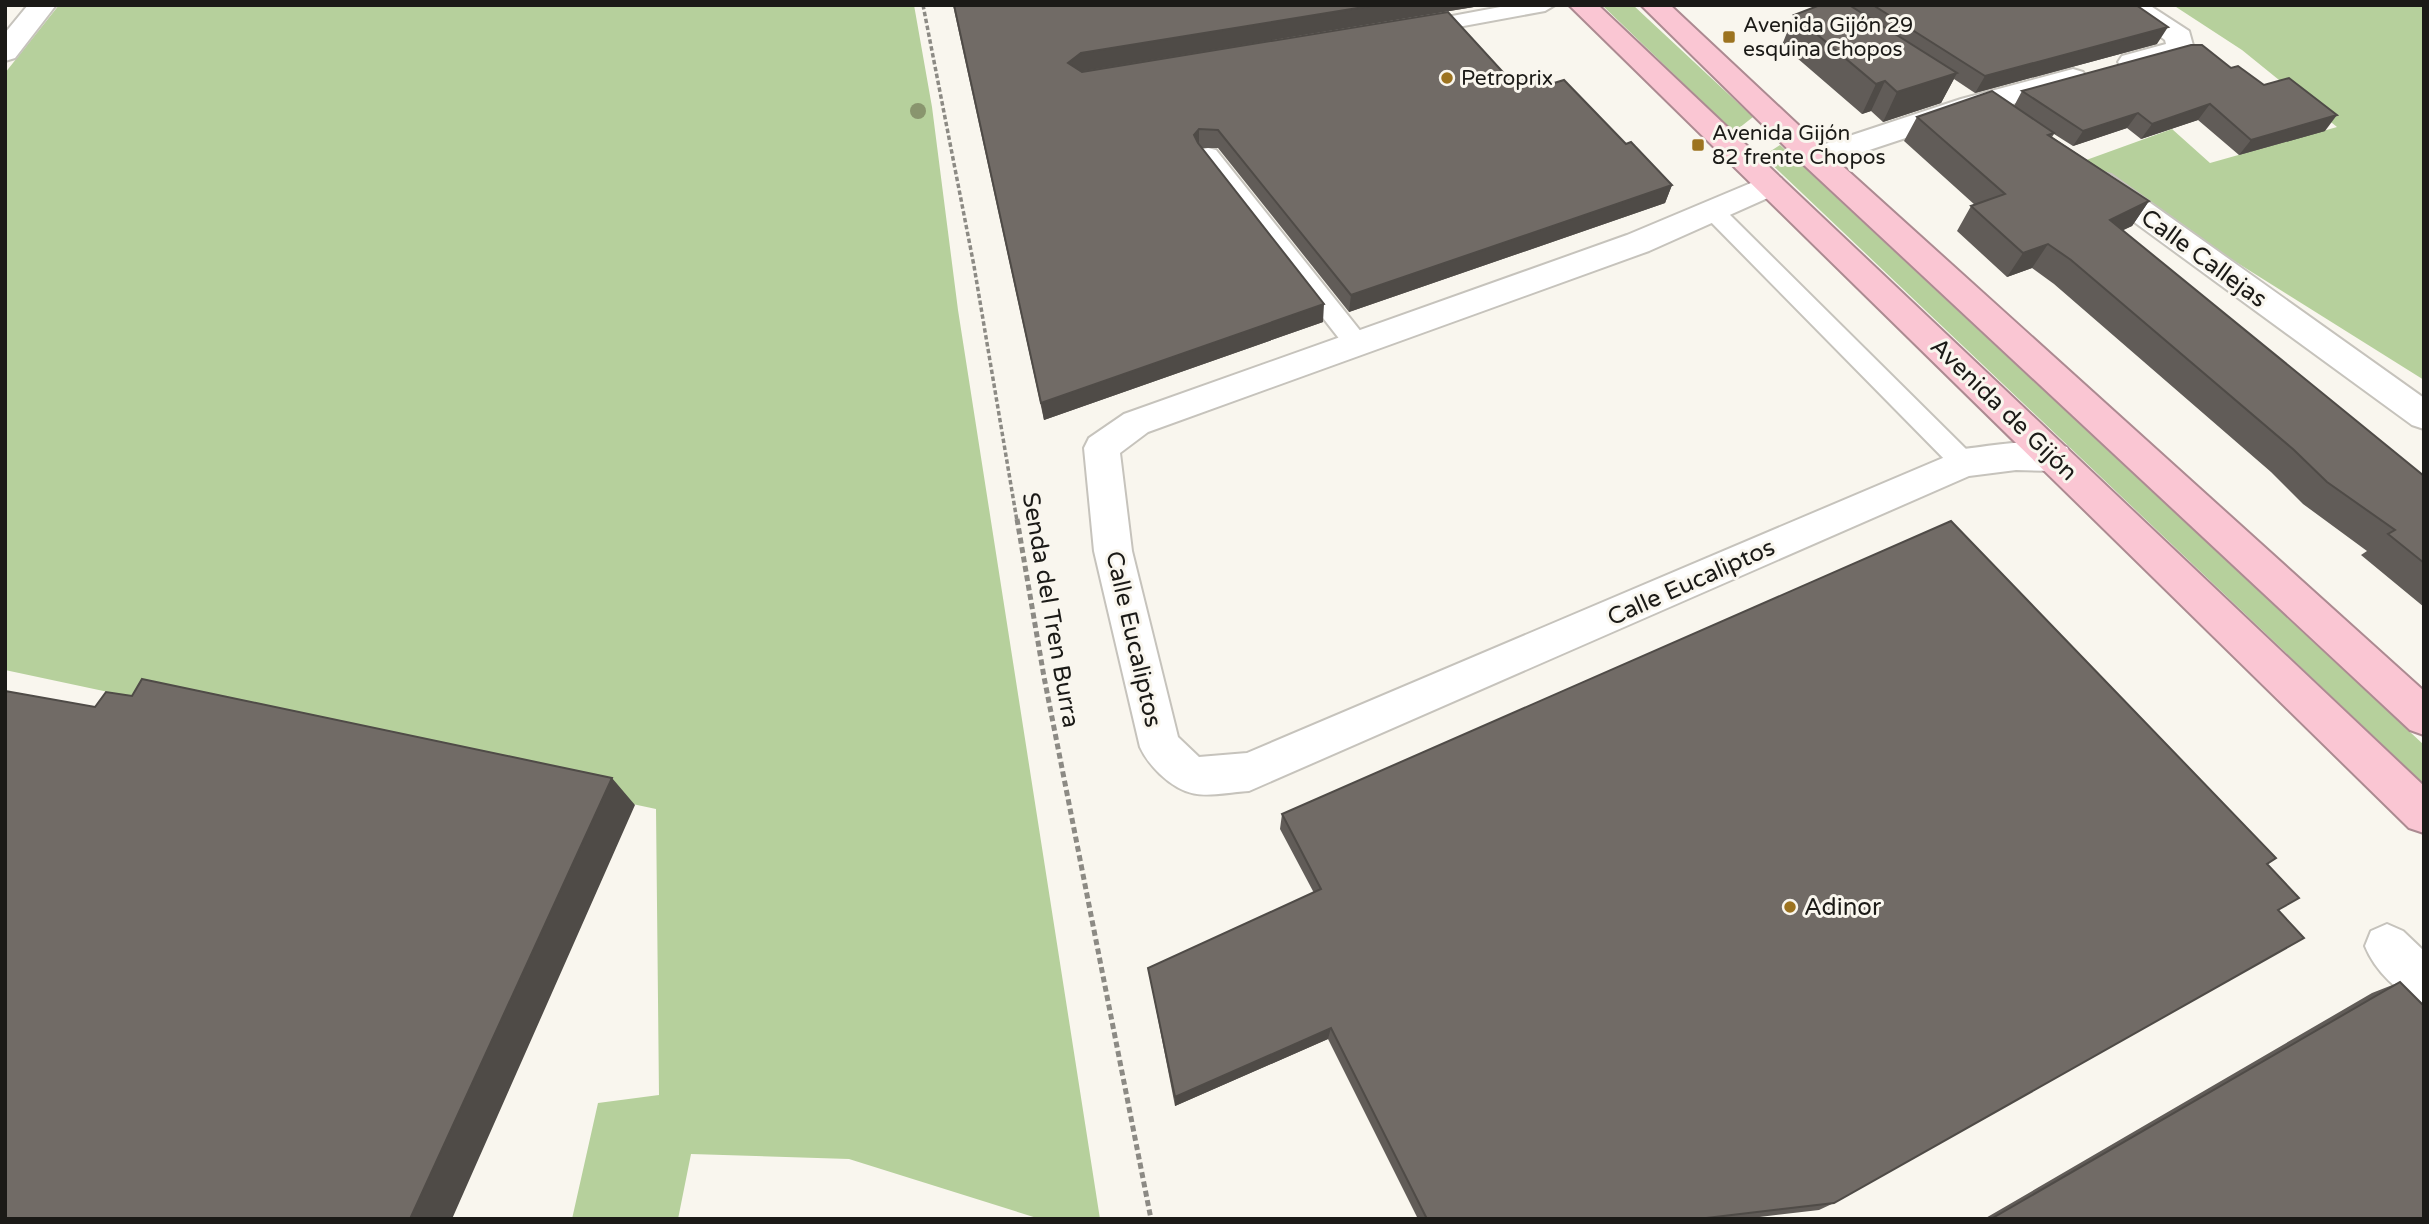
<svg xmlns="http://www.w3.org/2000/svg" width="2429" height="1224" viewBox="0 0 2429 1224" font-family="'Varela Round',sans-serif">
<rect width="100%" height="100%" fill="#f9f6ee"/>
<path fill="#b6d09c" d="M59 5H914L932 107 958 310 1100 1219H1040L849 1159 691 1154 678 1219H572L598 1103 659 1095 656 809 5 670V73Z
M1602 5H1633L1753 117 1734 132Z
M2173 5H2424V380L2078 163 2172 129 2210 163 2337 127 2242 50Z
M1780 145 2424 745V784L1763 156Z"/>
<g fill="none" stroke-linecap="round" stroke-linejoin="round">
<defs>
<path id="lane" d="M1511 5H1555L1545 11 1420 34 1410 28 1420 22Z
M1208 148 1216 150 1366 338 1369 344 1366 350 1357 353 1348 350 1200 160 1197 155 1200 150Z
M1712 202 1720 205 1973 456 1977 463 1973 470 1964 473 1955 470 1704 215 1701 210 1704 205Z"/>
<path id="street" d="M28 5H56L15 58 5 61V33Z
M2117 5H2149L2189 31 2194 49 2190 55C2169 61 2143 73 2122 68L2118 62 2122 56 2166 44 2165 40Z
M2073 69 2083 72 2087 78 2083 84 1981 113 1815 168 1804 165 1800 158 1804 151 1961 99Z
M2100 172 2111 175 2424 398V429L2412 425 2089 189 2085 182 2089 175Z
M1770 175 1781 178 1785 185 1781 192 1649 251 1148 432 1120 453 1132 551 1178 737 1199 757 1247 753 1964 449C1997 445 2034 437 2067 447L2072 457 2067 467 2054 471 2016 470 1969 476 1249 791C1209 794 1191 803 1160 774 1151 765 1145 758 1140 747L1094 551 1084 448 1089 438 1124 414 1627 235Z
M2387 924 2403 931 2424 951V1004C2399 994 2375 971 2365 946L2371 931Z"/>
<path id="highway" d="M1569 5H1598L2424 786V833L2409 828Z
M1641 5H1670L1826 151 2424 691V735L2410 730 1804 165Z"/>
</defs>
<use href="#lane" stroke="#c6c3bc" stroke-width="4"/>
<use href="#street" stroke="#c6c3bc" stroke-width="4"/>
<use href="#highway" stroke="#ac8a91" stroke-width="4"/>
<path stroke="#8c8a84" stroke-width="3.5" stroke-dasharray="4.5 2.5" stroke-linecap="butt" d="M923 5 974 266 1017 521"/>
<path stroke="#8c8a84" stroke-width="5" stroke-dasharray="6 3.5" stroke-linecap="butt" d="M1017 519 1044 677 1151 1219"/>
<use href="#lane" fill="#fff" fill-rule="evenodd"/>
<use href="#street" fill="#fff" fill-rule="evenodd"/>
<use href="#highway" fill="#fac6d3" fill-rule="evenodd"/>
</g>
<circle fill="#89956e" cx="918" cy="111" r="8"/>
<path fill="#615c58" d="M953 5H1486L1082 72 1511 81 1541 87 1626 144 1672 185 1665 203 1349 312 1218 148H1201L1323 322 1044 420Z
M1820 5H2136L2157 44 1975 93 1954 79 1941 103 1883 122 1871 111 1862 114 1782 45 1794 15Z
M2231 68 2325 131 2239 155 2198 120 2141 139 2127 128 2073 146 2054 134 2052 137 2149 201 2132 226 2122 230 2424 476V607L2361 555 2367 551 2303 504 2271 472 2054 284 2032 268 2007 277 1957 231 1971 206 1975 205 1904 141 1917 117 2014 106 2022 91Z
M1282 814 2267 864 2278 910 1834 1203 1819 1210 1743 1219H1418L1328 1039 1175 1106 1148 968 1314 893 1280 829Z
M2400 982 2424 1219H1984L2372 993Z"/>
<path fill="#4f4b47" d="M1376 5H1486L1083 71 1070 81 1068 63 1081 53Z
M2168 27 2157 44 1975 93 1985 76Z
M1957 73 1941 103 1883 122 1897 92Z
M1885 81 1871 111 1862 114 1876 84Z
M2210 104 2198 120 2141 139 2152 124Z
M2138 113 2127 128 2073 146 2083 131Z
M2337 115 2325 131 2239 155 2251 140Z
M1199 129V147L1194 135Z
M1672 185 1665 203 1349 312 1351 295Z
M2149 201 2132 226 2093 245 2110 220Z
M2048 244 2032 268 2007 277 2023 253Z
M1324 304 1323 322 1044 420 1041 403Z
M612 778 635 805 452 1219H410Z
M1331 1028 1328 1039 1175 1106V1097Z"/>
<path fill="#716b66" stroke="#4f4b47" stroke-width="2" d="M954 5H1376L1081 53 1068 63 1082 72 1448 12 1511 81 1529 75 1541 87 1564 80 1626 144 1631 142 1672 185 1351 295 1218 130 1199 129 1194 135 1198 143 1324 304 1041 403Z
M1820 5H1849L1957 73 1897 92 1885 81 1876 84 1794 15Z
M1873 5H2136L2168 27 1985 76Z
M2191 45H2202L2231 68 2238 66 2264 85 2289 78 2337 115 2251 140 2210 104 2152 124 2138 113 2083 131 2022 91Z
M1992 91 2054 133 2048 135 2149 201 2110 220 2424 476V563L2388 534 2395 530 2327 482 2294 450 2071 260 2048 244 2023 253 1971 206 2005 194 1917 117Z
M1951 521 2276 858 2267 864 2299 898 2278 910 2304 938 1834 1203 1698 1219H1427L1331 1028 1175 1097 1148 968 1321 889 1282 814Z
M142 679 612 778 410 1219H5V691L95 707 106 692 132 696Z
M2400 982 2424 1006V1219H1991Z"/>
<g fill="#9c7320" stroke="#f9f6ee" stroke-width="2.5">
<rect x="1722" y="30" width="14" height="14" rx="3.5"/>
<circle cx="1447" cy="78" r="7"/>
<rect x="1691" y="138" width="14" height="14" rx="3.5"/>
<circle cx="1790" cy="907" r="7"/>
</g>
<g text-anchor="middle" stroke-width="6" stroke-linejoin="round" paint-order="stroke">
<g font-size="21" fill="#1b1a17" stroke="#f9f6ee" text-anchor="start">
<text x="1743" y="32">Avenida Gijón 29<tspan x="1743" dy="24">esquina Chopos</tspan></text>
<text x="1461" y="85">Petroprix</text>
<text x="1712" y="140">Avenida Gijón<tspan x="1712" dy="24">82 frente Chopos</tspan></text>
</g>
<g font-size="24" fill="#1b1a17" stroke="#f9f6ee">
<text transform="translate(2204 258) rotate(36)" y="8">Calle Callejas</text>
<text transform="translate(2004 409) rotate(44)" y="8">Avenida de Gijón</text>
<text transform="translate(1691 582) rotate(-24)" y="8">Calle Eucaliptos</text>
<text transform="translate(1051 610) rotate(80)" y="8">Senda del Tren Burra</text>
<text transform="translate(1134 639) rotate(77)" y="8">Calle Eucaliptos</text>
</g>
<g font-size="24" fill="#1b1a17" stroke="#f9f6ee" text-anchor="start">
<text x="1804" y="915">Adinor</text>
</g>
</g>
<rect width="2429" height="1224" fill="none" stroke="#1b1a17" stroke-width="14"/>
</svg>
